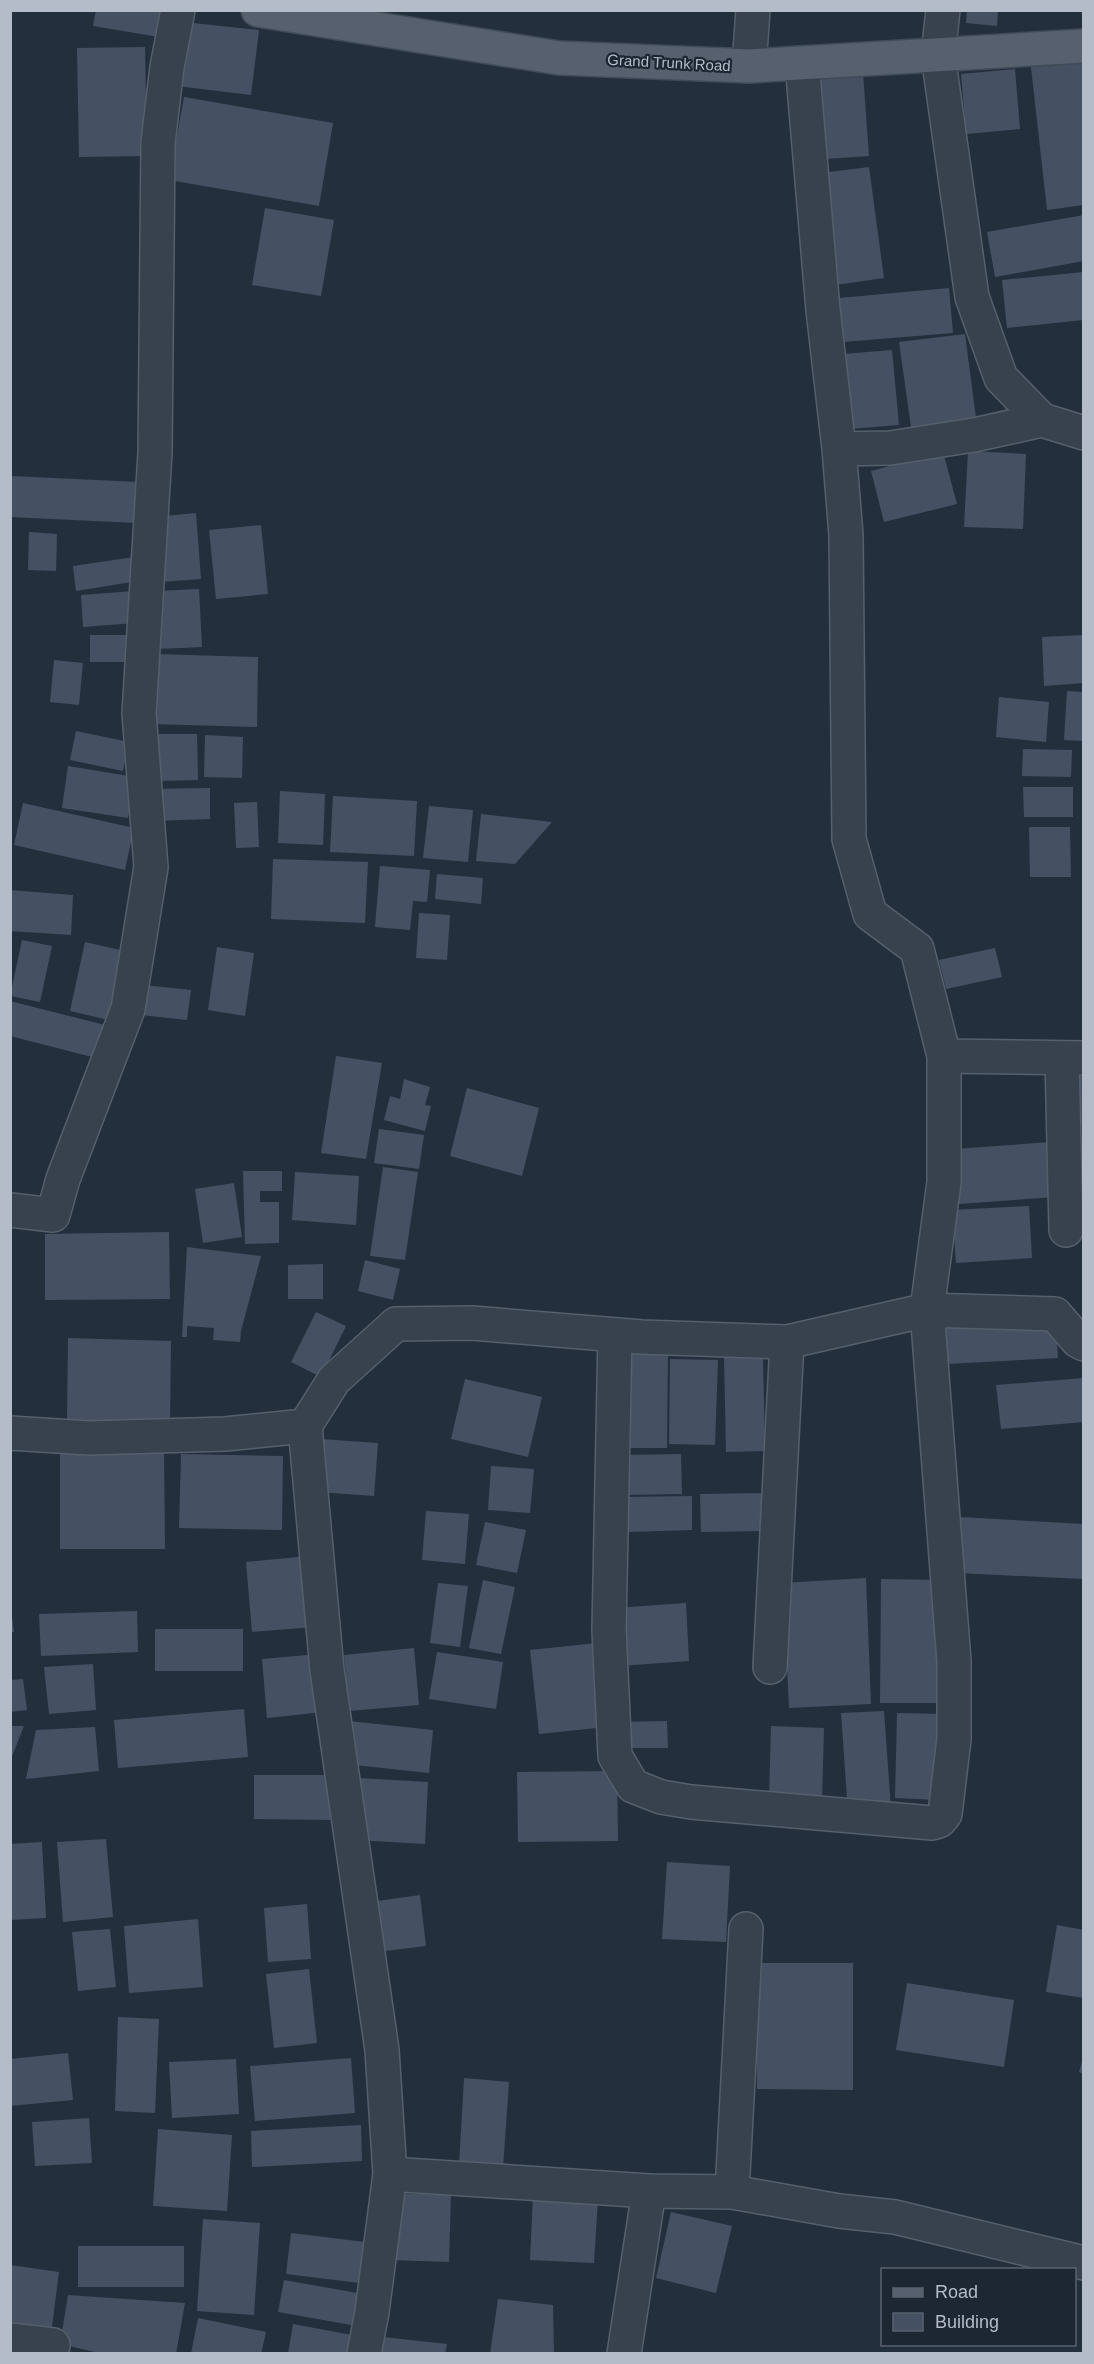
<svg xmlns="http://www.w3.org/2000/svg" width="1094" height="2364" viewBox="0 0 1094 2364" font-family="Helvetica,sans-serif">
<rect width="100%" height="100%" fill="#242f3e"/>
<path fill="#455162" d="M96 10H164L159 37 93 26Z
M967 10H998L997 26 966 23Z
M184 22 259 30 251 95 177 86Z
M145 47 147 156 79 157 77 48Z
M1084 61V205L1047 210 1031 67Z
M1015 69 1020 129 966 134 961 74Z
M863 73 869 156 825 159 819 76Z
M184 97 333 123 319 206 169 180Z
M869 167 884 278 836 285 821 173Z
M265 208 334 220 321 296 252 285Z
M1084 215V261L995 277 987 232Z
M1084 272V320L1007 328 1002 280Z
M949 288 953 333 843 342 839 298Z
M965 334 976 418 911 427 899 342Z
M892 350 899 425 850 429 843 354Z
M968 451 1026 454 1023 529 964 527Z
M943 452 957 504 884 522 871 471Z
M11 476 139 482 136 523 10 517Z
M196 513 201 579 160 582 155 517Z
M261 525 268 594 216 599 209 530Z
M29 532 57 534 56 571 28 570Z
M134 557 138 581 76 591 73 566Z
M199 589 202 647 158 649 155 591Z
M134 591 135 623 83 627 81 595Z
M90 635H138V662H90Z
M1084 635V683L1044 686 1042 637Z
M153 654 258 657 257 727 151 724Z
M54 660 83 663 79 705 50 702Z
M1067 691 1084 692V741L1064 740Z
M999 697 1049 702 1046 742 996 737Z
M76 731 129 742 123 771 70 760Z
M155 734H197L198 780 156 781Z
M205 735 243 737 242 778 204 777Z
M1023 749 1072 750 1071 777 1022 776Z
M68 766 135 777 128 818 62 808Z
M1023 787H1073V817H1024Z
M210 788V819L151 821 150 789Z
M280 791 325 794 323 845 278 843Z
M333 796 417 801 414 856 330 852Z
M257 802 259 847 236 848 234 803Z
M23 803 134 828 125 870 14 845Z
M429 806 473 810 468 862 423 858Z
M481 814 552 822 515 864 476 861Z
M1029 827H1070L1071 877H1030Z
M273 859 368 862 365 923 271 919Z
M380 866 430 870 427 902 413 901 410 930 375 927Z
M437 874 483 878 481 904 435 899Z
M10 890 73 895 71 935 10 931Z
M419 913 450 915 447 960 416 958Z
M22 940 52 946 40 1002 10 996Z
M85 942 129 952 113 1021 70 1011Z
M217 947 254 953 245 1016 208 1010Z
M995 948 1002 977 946 989 939 960Z
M144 985 191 990 187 1020 141 1015Z
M10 1001 105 1025 96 1058 10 1036Z
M336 1056 382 1063 366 1159 321 1153Z
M1084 1071V1125H1081L1078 1072Z
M404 1079 430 1087 425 1105 431 1106 425 1131 384 1120 390 1096 400 1099Z
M467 1088 539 1108 522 1176 450 1156Z
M379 1129 424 1135 419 1169 374 1163Z
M1051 1142 1055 1197 959 1204 955 1149Z
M383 1167 418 1172 405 1260 370 1256Z
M243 1171H282V1191H260V1202H279V1243L245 1244Z
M295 1172 359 1176 356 1225 292 1220Z
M234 1183 242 1237 203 1243 195 1189Z
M1029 1206 1032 1258 956 1263 952 1210Z
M169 1232 170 1299 45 1300V1234Z
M187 1247 261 1256 241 1331 240 1342 213 1340 214 1328 187 1326V1337H182Z
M365 1260 400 1269 393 1300 358 1291Z
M323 1264V1299H288V1265Z
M316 1312 346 1326 321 1377 291 1362Z
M1055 1314 1058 1358 946 1364 943 1320Z
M68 1338 171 1341 170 1423 67 1420Z
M626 1349H668L667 1448H625Z
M763 1356 765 1451 726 1452 724 1357Z
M670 1359 718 1360 715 1445 669 1444Z
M1084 1378V1422L1001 1429 996 1385Z
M465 1379 542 1397 528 1457 451 1439Z
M321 1439 378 1443 374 1496 318 1492Z
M60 1448H164L165 1549H60Z
M181 1454 283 1456 282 1530 179 1528Z
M681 1454 682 1494 625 1495 624 1455Z
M491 1466 534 1469 530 1513 488 1510Z
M766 1493 767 1531 701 1532 700 1494Z
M692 1496V1530L626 1532 625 1497Z
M426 1511 469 1514 465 1564 422 1560Z
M960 1517 1084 1524V1579L957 1573Z
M485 1522 526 1530 517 1573 476 1565Z
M308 1556 314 1627 252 1632 246 1562Z
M866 1578 871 1704 789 1708 783 1583Z
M881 1579 942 1580V1703H880Z
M483 1580 515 1587 501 1654 469 1648Z
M438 1583 468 1586 460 1647 430 1643Z
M686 1603 689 1661 620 1666 615 1608Z
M137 1611 138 1652 41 1656 39 1614Z
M10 1617H12L14 1632H10Z
M155 1629H243V1671H155Z
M597 1643 606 1727 539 1734 530 1650Z
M414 1648 419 1705 349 1711 344 1655Z
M437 1652 503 1662 496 1709 429 1699Z
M318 1654 324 1712 267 1718 262 1659Z
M93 1664 96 1710 49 1714 44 1667Z
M23 1679 27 1710 10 1712V1680Z
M244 1709 248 1757 118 1768 114 1720Z
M884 1711 891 1809 848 1812 841 1713Z
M897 1713 942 1714 939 1800 895 1798Z
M349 1721 433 1730 429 1773 345 1764Z
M667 1721 668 1748H621L620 1722Z
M10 1726H24L11 1759H10Z
M771 1726 824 1728 822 1801 769 1799Z
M95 1727 99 1771 26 1779 36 1730Z
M617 1771 618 1841 518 1842 517 1772Z
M254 1775H330V1820L254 1819Z
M359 1778 428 1782 425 1844 356 1840Z
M106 1839 113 1917 63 1922 57 1842Z
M42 1842 46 1918 10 1920V1844Z
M667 1862 730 1866 726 1942 662 1939Z
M420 1895 426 1946 377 1952 370 1902Z
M307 1904 311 1959 268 1962 264 1908Z
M198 1919 203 1987 129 1993 124 1926Z
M1057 1925 1084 1930V1998L1046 1992Z
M110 1929 116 1987 78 1991 72 1932Z
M757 1963H853V2090L757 2089Z
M309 1969 317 2043 274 2048 266 1974Z
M907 1983 1014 2000 1004 2067 896 2050Z
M118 2017 159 2019 155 2113 115 2111Z
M68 2053 73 2100 10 2106V2059Z
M351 2058 355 2113 255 2121 250 2066Z
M1083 2058H1084V2074L1079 2072Z
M236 2059 239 2114 172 2118 169 2062Z
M464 2078 509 2082 503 2168 459 2166Z
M89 2118 92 2163 35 2166 32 2122Z
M361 2125 362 2161 252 2167 251 2131Z
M158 2129 232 2135 227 2211 153 2206Z
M394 2193 451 2195 449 2262 391 2260Z
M533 2196 598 2199 594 2263 530 2260Z
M671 2212 732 2226 716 2293 656 2278Z
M203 2219 260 2223 254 2315 197 2311Z
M291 2233 373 2243 368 2284 286 2274Z
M78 2246H184V2287H78Z
M10 2265 59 2272 51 2334 10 2329Z
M284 2280 363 2294 357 2326 278 2312Z
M68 2295 185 2303 176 2354H104L60 2344Z
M498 2299 553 2305 554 2354H490Z
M198 2318 266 2332 261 2354H191Z
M293 2324 357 2336 354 2354H288Z
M383 2337 447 2344 445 2354H381Z"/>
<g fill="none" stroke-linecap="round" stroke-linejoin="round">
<defs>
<path id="minor" d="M943 10 938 55 972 297 1001 378 1042 420
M802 63 823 310 839 449 890 448 974 435 1042 420 1084 433
M749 66 753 10
M944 1056 1083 1058
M1062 1059 1066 1230
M10 1210 53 1215 63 1179 128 1009 151 867 139 713 155 453 158 143 167 67 178 10
M615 1335 609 1630 615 1756 633 1786 661 1797 691 1802 932 1823 939 1821 945 1814 954 1739V1661L927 1310 1055 1314 1078 1341 1084 1344
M305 1426 327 1670 382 2050 390 2174 372 2312 364 2354
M10 1433 89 1438 225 1434 305 1426 334 1380 396 1324 472 1323 642 1337 787 1342 927 1310 944 1182V1056L917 949 870 914 849 839 846 535 839 449
M770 1667 787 1342
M390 2174 649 2191
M732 2192 746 1929
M10 2340 53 2345 51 2354
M624 2354 649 2191 732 2192 839 2211 895 2217 1084 2263"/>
<path id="primary" d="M258 10 559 58 749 66 1084 46"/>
</defs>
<use href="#minor" stroke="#565f6c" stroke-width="36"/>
<use href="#primary" stroke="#414a57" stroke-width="36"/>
<use href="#minor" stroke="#38414e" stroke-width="33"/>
<use href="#primary" stroke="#56606e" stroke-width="33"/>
</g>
<g text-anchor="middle" stroke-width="4.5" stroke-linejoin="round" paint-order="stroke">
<g font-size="15" fill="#b4bcc9" stroke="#1d2633">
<text transform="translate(669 63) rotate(3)" y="5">Grand Trunk Road</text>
</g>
</g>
<rect width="1094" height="2364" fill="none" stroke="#b4bcc9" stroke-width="24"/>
<rect x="881" y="2268" width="195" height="78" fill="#1d2633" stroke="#59626f" stroke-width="1.5"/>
<rect x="893" y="2288" width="30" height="9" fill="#56606e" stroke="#59626f" stroke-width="1.5"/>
<text x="935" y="2298" font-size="18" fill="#b4bcc9">Road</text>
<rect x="893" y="2313" width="30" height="18" fill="#455162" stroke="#59626f" stroke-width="1.5"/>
<text x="935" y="2328" font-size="18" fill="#b4bcc9">Building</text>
</svg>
